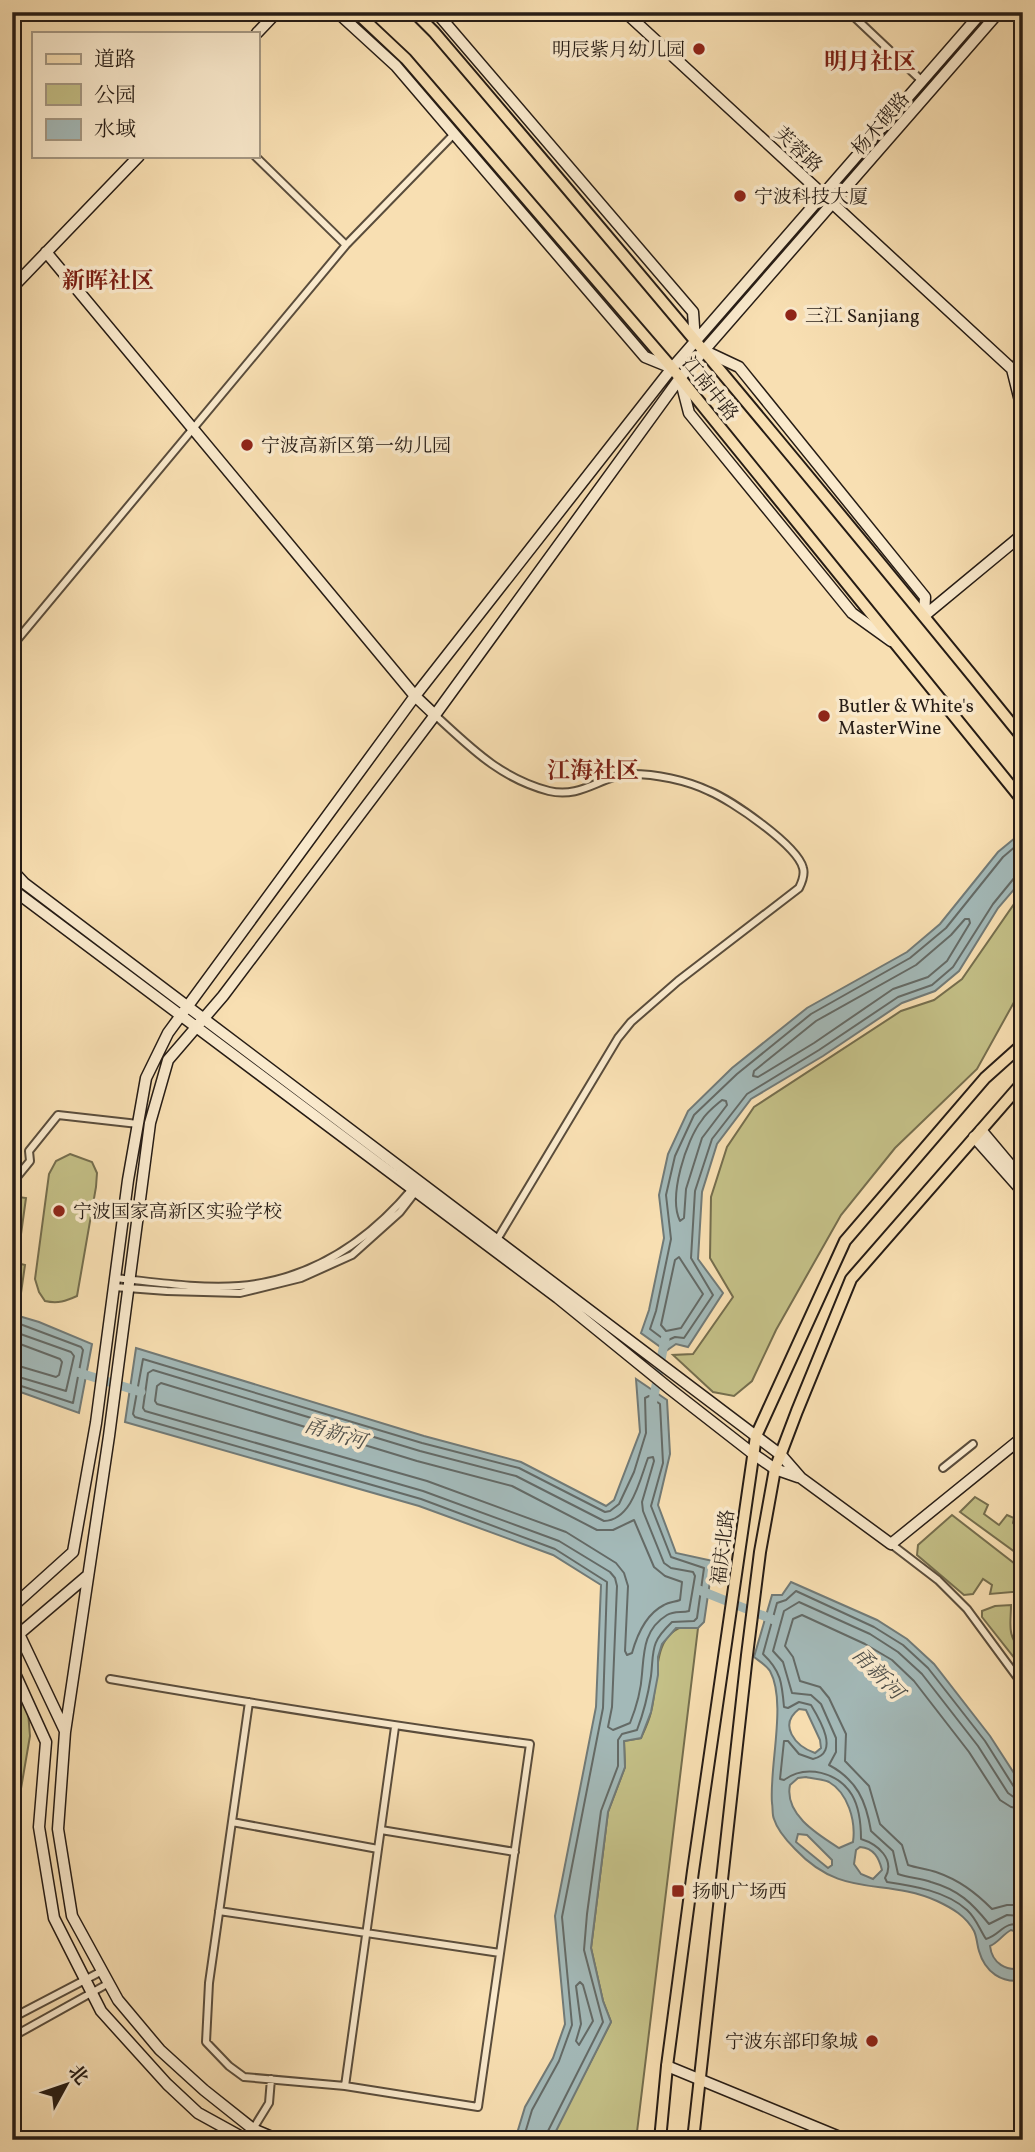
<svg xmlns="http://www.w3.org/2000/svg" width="1035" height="2152" viewBox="0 0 1035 2152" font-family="Vollkorn,'Noto Serif SC',serif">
<rect width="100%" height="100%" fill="#f8dfb2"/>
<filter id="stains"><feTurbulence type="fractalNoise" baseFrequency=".00286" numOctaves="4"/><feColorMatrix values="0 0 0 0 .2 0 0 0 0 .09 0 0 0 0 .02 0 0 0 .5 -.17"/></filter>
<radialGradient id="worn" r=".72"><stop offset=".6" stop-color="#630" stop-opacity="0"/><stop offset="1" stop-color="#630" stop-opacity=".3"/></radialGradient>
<path fill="#c4c087" stroke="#756e4e" stroke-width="2" d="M1023 891V986L977 1069 895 1148 841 1215 776 1330 752 1381 734 1396 713 1392 673 1355 693 1354 733 1297 710 1258 711 1197 727 1147 754 1107 901 1011 934 1000 962 979Z
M70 1154 92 1162 97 1173 96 1187 77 1296C66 1301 58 1304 45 1301L39 1292 35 1279 49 1174 56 1161Z
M12 1196 26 1198 17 1263 25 1265 19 1307 12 1305Z
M975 1497 988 1505 984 1514 999 1525 1007 1515 1014 1518 1013 1523 1023 1534V1558L960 1512Z
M952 1515 1019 1567 1023 1572V1591L990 1594 992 1585 983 1579 973 1594 964 1595 917 1555 918 1545Z
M1011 1605C1011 1624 1006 1637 1023 1651V1669L982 1617V1611L995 1606Z
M686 1626 698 1628 636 2140H555L552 2137 611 2022 603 2001 591 1948 608 1812 625 1767 624 1741 641 1738C645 1729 649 1721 651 1712 659 1684 650 1633 686 1626Z
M12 1669 26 1687 30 1736 17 1812 12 1816Z"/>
<path fill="#a3b9b8" stroke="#717a77" stroke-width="2" fill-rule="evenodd" d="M1021 833 1023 834V879L998 908 959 971 935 991 902 1003 823 1056 751 1099 717 1144 702 1192 698 1259 723 1293 688 1347 676 1344 666 1351 641 1333 649 1310 664 1238 659 1195 668 1154 688 1111 732 1068 807 1008 907 952 940 924 998 852Z
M12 1314 39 1322 92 1344 79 1413 12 1389Z
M136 1348 424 1436 521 1462 606 1506 614 1500 640 1432 636 1379 667 1400 670 1454 658 1505 676 1553 713 1561 704 1622 698 1628H676L662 1644 658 1657V1675L651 1712 641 1738 624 1741 625 1767 608 1812 591 1948 603 2001 611 2022 553 2137 555 2140H515L525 2107 553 2058 565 2024 555 1916 596 1707 601 1585 553 1555 419 1506 125 1422Z
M791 1582 877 1620 907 1639 934 1664 990 1736 1023 1787V1934L1011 1930C1002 1935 999 1942 990 1946 992 1963 1006 1972 1023 1968V1980C1002 1984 985 1972 979 1951 977 1945 977 1937 974 1931 966 1916 952 1908 937 1901 883 1877 843 1900 795 1849 788 1842 777 1829 774 1819 772 1815 773 1808 772 1803 769 1767 787 1702 770 1671 766 1665 759 1661 754 1657L772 1595H782ZM799 1709 806 1710 820 1740 821 1748 815 1753C795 1746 778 1725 799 1709ZM806 1777C813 1779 823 1779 829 1782 848 1793 856 1821 853 1842L839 1848C817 1834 784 1814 790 1785L798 1778ZM798 1834 807 1835 832 1860V1865L828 1868 796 1842ZM860 1847C874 1848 879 1858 882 1870L873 1879 861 1874 854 1864 856 1850Z"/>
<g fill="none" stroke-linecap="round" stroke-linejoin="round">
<path stroke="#646a66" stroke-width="2" d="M1023 840 1003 857 946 928 910 958 811 1014 737 1074 694 1115 675 1156 666 1195 671 1239 656 1311 650 1329 666 1341 675 1337 684 1338 713 1295 691 1258 695 1191 712 1139 747 1094 819 1050 898 997 932 985 953 967 993 904 1015 877 1023 876
M965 919H969L970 923 947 961 928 977 893 989 814 1043 758 1077 753 1076 754 1071 816 1021 916 965 951 935Z
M722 1100 726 1101 727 1105 702 1138 686 1189 684 1218 680 1221C668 1197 686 1140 702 1120 707 1112 715 1106 722 1100Z
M679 1257 703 1294 681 1328 666 1331 661 1325 675 1260Z
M12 1321 81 1347 83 1350 73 1403 12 1383
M12 1331 71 1352 74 1356 66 1391 12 1375
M12 1341 60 1359 62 1362 59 1375 56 1377 12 1364
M153 1370 420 1451 516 1476 604 1521C632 1520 640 1479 648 1458L653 1457 654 1461 642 1502 643 1511 664 1563 671 1568 693 1572 695 1576 689 1611C682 1613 674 1611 667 1615 644 1629 644 1651 642 1674 641 1691 636 1708 630 1723L613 1730 608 1727 612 1707 617 1586 615 1578 610 1572 559 1541 423 1491 145 1411 143 1408 148 1373Z
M161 1383 417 1461 512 1486 597 1530H613L634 1520 654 1567 665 1576 682 1582 680 1600C675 1602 669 1602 664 1605 646 1614 637 1635 632 1653L627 1655 625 1651 628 1586 624 1573 616 1563 566 1532 427 1481 157 1404 155 1401 157 1386Z
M1023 1790 1014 1787 985 1741 928 1668 903 1645 874 1627 796 1591 786 1600 777 1603 763 1654C781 1671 782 1683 784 1707L788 1708 799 1702 811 1705C820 1720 840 1753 813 1759L799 1754 788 1741H784L780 1779 784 1780C806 1764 838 1772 852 1795 859 1807 861 1825 861 1839 877 1844 896 1859 885 1878L887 1882C914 1886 946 1891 967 1910 976 1918 980 1930 986 1939 1001 1935 1004 1919 1023 1926
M1023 1799 1015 1798 1008 1793 978 1746 922 1674 898 1652 870 1634 799 1602 784 1611 773 1651 783 1662 792 1693 811 1695 821 1704 836 1738V1752L829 1765C857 1780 866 1801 871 1831L893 1851 898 1874C909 1878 921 1878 931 1882 959 1890 972 1903 989 1924L1007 1915 1023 1916
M1023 1809 1011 1807 1000 1800 969 1752 914 1681 892 1660 865 1644 802 1615 793 1619 785 1646 793 1657 800 1681 820 1687 829 1698 846 1734 845 1761 869 1786 880 1824 902 1845 908 1865C917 1868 927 1869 936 1872 959 1880 975 1892 992 1909L1007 1905H1023
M580 1982 583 1985 593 2021 579 2045 576 2041 581 2024 576 1986Z
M523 2140 532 2110 559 2061 572 2025 562 1917 603 1708 607 1582 555 1549 421 1499 135 1417 133 1414 143 1359 422 1443 519 1468 605 1512 610 1511 619 1504 634 1472 646 1433 645 1398 649 1396 660 1404 663 1463 651 1506 671 1557 704 1568 697 1618 694 1621 672 1622C650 1643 654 1649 651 1676 648 1695 644 1712 637 1730L622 1734 618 1740V1766L601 1811 587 1914 584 1950 603 2022 547 2133 546 2140"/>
<path stroke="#a3b9b8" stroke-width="9" d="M77 1372 141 1392
M653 1401 665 1339
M699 1590 774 1620"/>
<defs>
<path id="street" d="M849 12 922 81
M255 156 346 245
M1012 369 1023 355
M12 646 346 245 454 134
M435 715C471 748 500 778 549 791 582 799 601 775 631 774 656 774 686 780 709 791 731 800 797 845 803 868 805 875 802 882 799 888L678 981 631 1022 618 1038 495 1243
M12 1183 30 1161 29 1151 58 1115 138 1124
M115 1278C155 1282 198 1289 239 1286 311 1280 368 1242 413 1188
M114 1287 167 1291 240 1293 301 1278 352 1255 400 1212 417 1190
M943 1468 973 1444
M891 1544 938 1580 967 1609 1023 1685
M110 1679C250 1703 389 1726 530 1744L478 2107 345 2086 244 2077 229 2066 206 2042 209 1983 249 1702
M232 1822 378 1849
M381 1830 515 1852
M219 1911 500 1953
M12 2018 102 1971
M12 2037 109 1983
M345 2086 395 1727
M253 2129 269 2103 271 2079"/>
<path id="secondary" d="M337 12 396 66 645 357 672 368
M436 12 693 312 695 342
M625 12 1012 369 1023 413
M257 33 277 12
M46 252 415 696 435 715
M12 288 139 156
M705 351 739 367 925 597 924 616
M680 378 689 413 852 613 891 641
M924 616 1023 534
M12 870 24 883 781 1455 801 1478 891 1544 1023 1437
M12 889 558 1298 670 1389 752 1453 775 1469 798 1477
M981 1130 1023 1180
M974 1137 1023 1192
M12 1607 73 1552 96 1423 128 1180 146 1078 168 1033 415 696 672 368 982 12
M12 1631 19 1634 65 1731
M13 1635 19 1634 87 1576
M12 1667 46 1742 39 1827 54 1918 101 2011 167 2084 198 2113 247 2140
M667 2066 847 2140
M279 2140 253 2129 204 2090 160 2050 118 2000 72 1916 58 1829 65 1732 109 1436 150 1123 168 1060 223 996 435 715 680 378 999 12"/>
<path id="primary" d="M356 12 406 59 672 368 1023 801
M414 12 434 32C633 265 830 500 1023 738
M660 2140 667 2066 693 1871 756 1436 845 1241 985 1078 1023 1044
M693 2140 747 1655 760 1552 775 1469 797 1411 851 1279 1023 1082"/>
</defs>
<use href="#street" stroke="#5a4d3c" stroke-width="10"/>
<use href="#secondary" stroke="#261c15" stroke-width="13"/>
<use href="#primary" stroke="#261c15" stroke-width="14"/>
<use href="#street" stroke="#faeacd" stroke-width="6"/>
<use href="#secondary" stroke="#faeacd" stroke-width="10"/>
<use href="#primary" stroke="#f8dfb2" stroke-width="10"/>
</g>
<g fill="#8f2418" stroke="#faeacd" stroke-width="2.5">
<circle cx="699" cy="49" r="7"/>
<circle cx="740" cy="196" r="7"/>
<circle cx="791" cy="315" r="7"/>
<circle cx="247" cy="445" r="7"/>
<circle cx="824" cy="716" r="7"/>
<circle cx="59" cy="1211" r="7"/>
<rect x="671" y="1884" width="14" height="14" rx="3.5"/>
<circle cx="872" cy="2041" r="7"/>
</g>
<g text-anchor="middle" stroke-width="7" stroke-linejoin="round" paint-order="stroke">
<g font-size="19" fill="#261c15" stroke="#faeacd" text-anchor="start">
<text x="685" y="56" text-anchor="end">明辰紫月幼儿园</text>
<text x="754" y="203">宁波科技大厦</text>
<text x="805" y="322">三江 Sanjiang</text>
<text x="261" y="452">宁波高新区第一幼儿园</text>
<text x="838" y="712">Butler &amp; White's<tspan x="838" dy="22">MasterWine</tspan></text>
<text x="73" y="1218">宁波国家高新区实验学校</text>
<text x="692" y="1898">扬帆广场西</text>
<text x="858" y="2048" text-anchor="end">宁波东部印象城</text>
</g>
<g font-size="19" fill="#261c15" stroke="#faeacd">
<text transform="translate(880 123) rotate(-49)" y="7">杨木碶路</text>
<text transform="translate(799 149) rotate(43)" y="7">芙蓉路</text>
<text transform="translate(711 388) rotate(51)" y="7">江南中路</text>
<text transform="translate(722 1547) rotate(-83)" y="7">福庆北路</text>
</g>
<g font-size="21" font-style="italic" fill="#52534e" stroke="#faeacd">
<text transform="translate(335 1433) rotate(17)" y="7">甬新河</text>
<text transform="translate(878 1673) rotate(46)" y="7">甬新河</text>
</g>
<g font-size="23" font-weight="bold" fill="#7a1f14" stroke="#faeacd">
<text x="870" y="69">明月社区</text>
<text x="108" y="288">新晖社区</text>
<text x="593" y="778">江海社区</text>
</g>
</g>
<rect width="1035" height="2152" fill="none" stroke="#f8dfb2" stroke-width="42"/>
<rect x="14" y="14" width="1007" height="2124" fill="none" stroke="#261c15" stroke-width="3.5"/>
<rect x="21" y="21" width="993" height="2110" fill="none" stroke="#261c15" stroke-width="2"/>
<rect x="32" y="32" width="228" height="126" fill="#faeacd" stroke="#a59883" stroke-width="2"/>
<rect x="46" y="54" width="35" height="10" fill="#f8dfb2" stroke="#a59883" stroke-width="2"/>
<text x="94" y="66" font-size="21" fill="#261c15">道路</text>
<rect x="46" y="84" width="35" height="21" fill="#c4c087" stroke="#a59883" stroke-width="2"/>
<text x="94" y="102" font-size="21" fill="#261c15">公园</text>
<rect x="46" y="119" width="35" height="21" fill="#a3b9b8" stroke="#a59883" stroke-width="2"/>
<text x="94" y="136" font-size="21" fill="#261c15">水域</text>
<g transform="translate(66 2085) rotate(50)" stroke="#faeacd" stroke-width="5" paint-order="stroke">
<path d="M0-5L12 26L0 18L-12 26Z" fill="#261c15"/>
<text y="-10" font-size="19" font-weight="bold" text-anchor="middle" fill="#261c15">北</text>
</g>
<rect width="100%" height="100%" filter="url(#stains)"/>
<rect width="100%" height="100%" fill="url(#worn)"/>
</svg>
